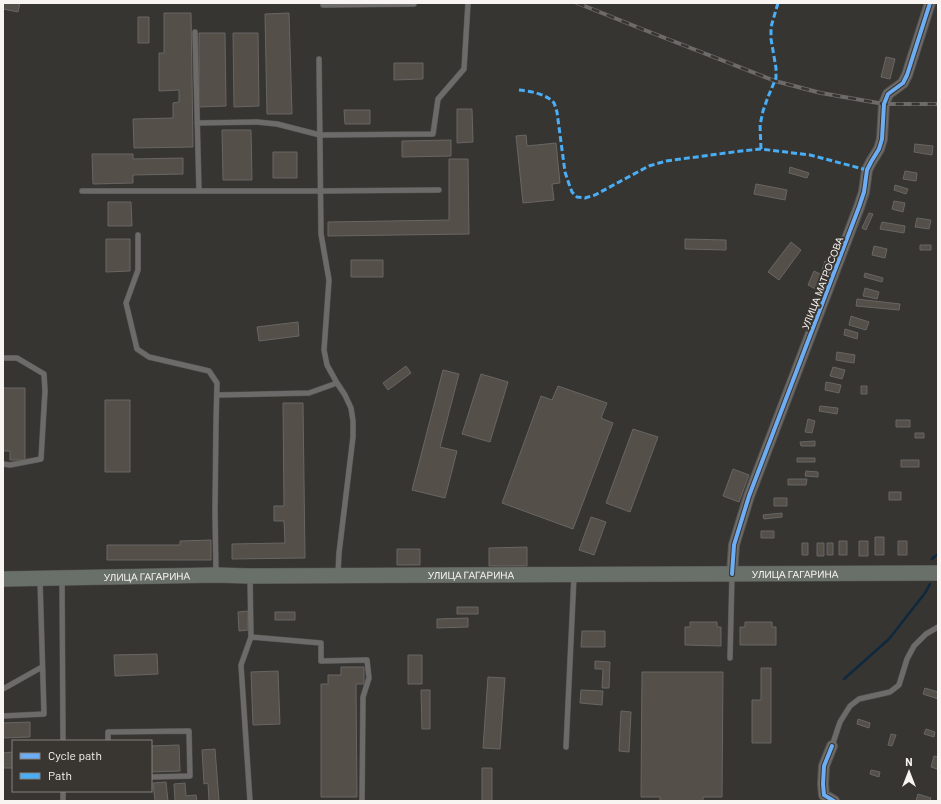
<svg xmlns="http://www.w3.org/2000/svg" width="941" height="804" viewBox="0 0 941 804" font-family="Barlow,sans-serif">
<rect width="100%" height="100%" fill="#373532"/>
<g fill="none" stroke-linecap="round" stroke-linejoin="round">
<path stroke="#0e293d" stroke-width="2.5" d="M932 559 938 554
M844 679 889 639 925 593 930 584"/>
</g>
<path fill="#544f48" stroke="#686664" d="M3 3H20L18 12 3 9Z
M164 13H191L193 147 134 148 133 119 173 118V103L179 102V90L159 91V53H164Z
M289 13 292 114H267L265 14Z
M138 17H149V43H138Z
M199 33H225L226 106 199 107Z
M233 33H258L259 106 234 107Z
M886 57 895 59 890 79 881 77Z
M394 63H423V79L394 80Z
M457 109H472L473 142 457 143Z
M344 110H370V124H345Z
M222 130H251L252 180H223Z
M526 135 527 146 556 143 560 183 552 184 554 200 523 203 516 136Z
M451 140V156L402 157V141Z
M915 144 933 146 932 155 914 152Z
M273 152H297V178H273Z
M92 154H133V159L183 158V174L133 175V183L93 184Z
M449 159H468L469 234 328 236V222L449 220Z
M790 167 809 173 807 178 789 173Z
M905 171 917 173 916 181 903 179Z
M756 184 787 190 785 200 754 194Z
M895 185 908 189 906 194 894 190Z
M894 201 905 203 903 212 892 209Z
M108 202H131L132 226H108Z
M869 213 873 214 866 230 862 228Z
M917 218 931 220 929 229 915 227Z
M882 222 905 226 904 233 880 229Z
M106 239H130V271L106 272Z
M685 239 726 240V250L685 249Z
M791 242 801 250 779 280 768 272Z
M920 245H931V250H920Z
M874 246 887 249 885 258 872 255Z
M351 260H383V277H351Z
M825 261 832 264 829 274 822 271Z
M814 271 822 275 816 289 808 285Z
M865 273 883 278 882 282 864 277Z
M865 288 879 292 877 299 863 296Z
M857 299 900 304 899 310 856 306Z
M851 316 869 322 866 330 849 325Z
M298 322 299 336 259 341 257 327Z
M845 329 858 333 857 339 844 335Z
M837 352 855 355 854 363 836 360Z
M406 366 411 373 388 390 383 383Z
M833 367 845 370 842 379 830 376Z
M443 370 459 374 440 447 457 451 445 498 412 490Z
M481 374 508 382 490 442 462 434Z
M826 382 841 385 839 393 825 390Z
M558 386 607 403 601 418 613 423 573 529 502 503 541 396 552 400Z
M861 386H867V394H861Z
M3 388H25V460H10V451H3Z
M105 400H130V472H105Z
M283 403H303L305 558 232 559V544L285 543 284 521H274V506H284Z
M820 406 838 408 837 414 819 411Z
M808 419 815 421 812 433 805 432Z
M896 420H910V427H896Z
M633 429 658 437 630 512 606 503Z
M915 433H924V438H915Z
M815 441V446H801L800 442Z
M797 458H815V462H797Z
M901 460H919V467H901Z
M733 469 749 475 739 502 723 496Z
M806 471 818 472V477L805 476Z
M788 479H807L806 485H788Z
M889 492H901V500H889Z
M774 498H787V506H774Z
M782 513V517L764 519 763 515Z
M591 517 606 522 594 555 579 550Z
M761 531H774V538H761Z
M875 537H884V555H875Z
M211 540V560H107V545H180V541Z
M839 541H847V555H839Z
M859 541H868V556H859Z
M898 541H907V555H898Z
M802 543H808V555H802Z
M817 543H824V556H817Z
M827 543H833V555H827Z
M527 547V566H489V548Z
M397 549H420V565H397Z
M457 607H478V614H457Z
M248 611V630L239 631 238 612Z
M275 612H295V620H275Z
M468 618V627L437 628V619Z
M690 622H717V627H721V646L685 645V627H690Z
M745 622H772V627H776V645H740V627H745Z
M582 631H605V647H581Z
M157 654 158 674 115 676 114 655Z
M408 655H422V684H408Z
M595 661 610 662 609 688H602L603 669H595Z
M341 667H364V684H356L357 797H321V684H328V675H341Z
M761 668H771V743H752V700H761Z
M278 671 280 724 253 725 251 672Z
M642 672H723L722 797H703V801H660V797H641Z
M488 677 505 678 500 749 483 748Z
M925 688 938 692V699L923 694Z
M421 690H430V729H422Z
M581 690 603 691 602 705 580 703Z
M621 711 631 712 629 752 619 751Z
M858 719 870 723 869 728 857 724Z
M30 722V737L3 738V723Z
M926 729 935 732 934 737 924 734Z
M891 734 896 735 892 746 888 745Z
M179 745 180 771 151 772V746Z
M215 749 219 801H209L208 783 204 784 202 750Z
M13 752V768H3V753Z
M934 756 938 757V766L937 769 931 767Z
M482 768H492V801H482Z
M871 770 880 772 879 777 870 774Z
M166 782 168 801H155L153 783Z
M185 783 186 796 196 795 197 801H175L174 784Z
M918 794 931 798 930 801H916Z"/>
<g fill="none" stroke-linecap="round" stroke-linejoin="round">
<defs>
<path id="service" d="M323 5 414 4V3
M195 32 199 191
M319 59 321 234 329 280 324 350 327 365 337 383 345 395 351 408 353 421V437L339 553 338 574
M197 123 257 122 277 124 320 135 433 134 438 99 464 69 468 3
M82 191H320L439 190
M138 235V270L126 303 137 349 149 357 209 371 217 383 216 423 215 512 216 574
M3 358H17L44 374 45 391 41 459 10 465 3 464
M217 395 309 393 337 383
M250 577 251 637 241 665 250 801
M62 578 63 741
M251 637 321 643V661L367 660 369 678 363 697 362 801
M730 658 732 575
M3 689 42 667
M3 716 44 714 40 580
M108 741V732L189 731 190 776 151 777
M832 746 840 722 850 706 859 699 890 692 899 685 907 659 914 646 926 634 938 627
M566 747 574 576
M63 791V801"/>
<path id="minor" d="M732 574 734 545 749 496 859 207 864 192 867 170 871 162 879 149 882 139 884 104 888 94 903 83 907 75 930 3
M832 746 824 766 823 784 824 795 834 801"/>
<g id="primary">
<path id="s1" d="M3 579 216 575 249 576C479 574 709 575 938 573"/>
</g>
</defs>
<use href="#service" stroke="#565452" stroke-width="6"/>
<use href="#minor" stroke="#565452" stroke-width="12"/>
<use href="#primary" stroke="#565452" stroke-width="16"/>
<use href="#service" stroke="#6d6b69" stroke-width="5"/>
<use href="#minor" stroke="#6d6b69" stroke-width="10"/>
<use href="#primary" stroke="#696f69" stroke-width="15"/>
<defs>
<path id="rail" d="M577 3 642 29 775 81 821 93 884 104H938"/>
</defs>
<use href="#rail" stroke="#6d6b69" stroke-width="4"/>
<use href="#rail" stroke="#393530" stroke-width="2.5" stroke-dasharray="8" stroke-linecap="butt"/>
<path stroke="#49aef6" stroke-width="3" stroke-dasharray="6 3" stroke-linecap="butt" d="M519 90C530 91 547 94 554 103 555 105 556 109 557 112L565 172 569 184 572 192 577 197 585 198 595 195 632 175 649 166 666 161 741 151 761 149 810 155 867 170
M761 149 760 125 763 111 768 97 776 78V68L771 39V27L778 3"/>
<defs>
<path id="cycleway" d="M732 574 734 545 749 496 859 207 864 192 867 170 871 162 879 149 882 139 884 104 888 94 903 83 907 75 930 3
M832 746 824 766 823 784 824 795 834 801"/>
</defs>
<use href="#cycleway" stroke="#393530" stroke-width="6"/>
<use href="#cycleway" stroke="#6dadf4" stroke-width="4"/>
</g>
<g text-anchor="middle" stroke-width="4" stroke-linejoin="round" paint-order="stroke">
<g font-size="10" fill="#f7f4f1" stroke="#393530">
<text transform="translate(822 283) rotate(-69)" y="4">УЛИЦА МАТРОСОВА</text>
<text dy="4" stroke="none"><textPath href="#s1" startOffset="792">УЛИЦА ГАГАРИНА</textPath></text>
<text dy="4" stroke="none"><textPath href="#s1" startOffset="468">УЛИЦА ГАГАРИНА</textPath></text>
<text dy="4" stroke="none"><textPath href="#s1" startOffset="144">УЛИЦА ГАГАРИНА</textPath></text>
</g>
</g>
<rect width="941" height="804" fill="none" stroke="#f7f4f1" stroke-width="8"/>
<rect x="12" y="740" width="140" height="52" fill="#393530" stroke="#85817d"/>
<rect x="20" y="753" width="20" height="6" fill="#6dadf4" stroke="#85817d"/>
<text x="48" y="760" font-size="12" fill="#f7f4f1">Cycle path</text>
<rect x="20" y="773" width="20" height="6" fill="#49aef6" stroke="#85817d"/>
<text x="48" y="780" font-size="12" fill="#f7f4f1">Path</text>
<g transform="translate(909 772)" stroke="#393530" stroke-width="3" paint-order="stroke">
<path d="M0-3L7 15L0 10L-7 15Z" fill="#f7f4f1"/>
<text y="-6" font-size="11" font-weight="bold" text-anchor="middle" fill="#f7f4f1">N</text>
</g>
</svg>
